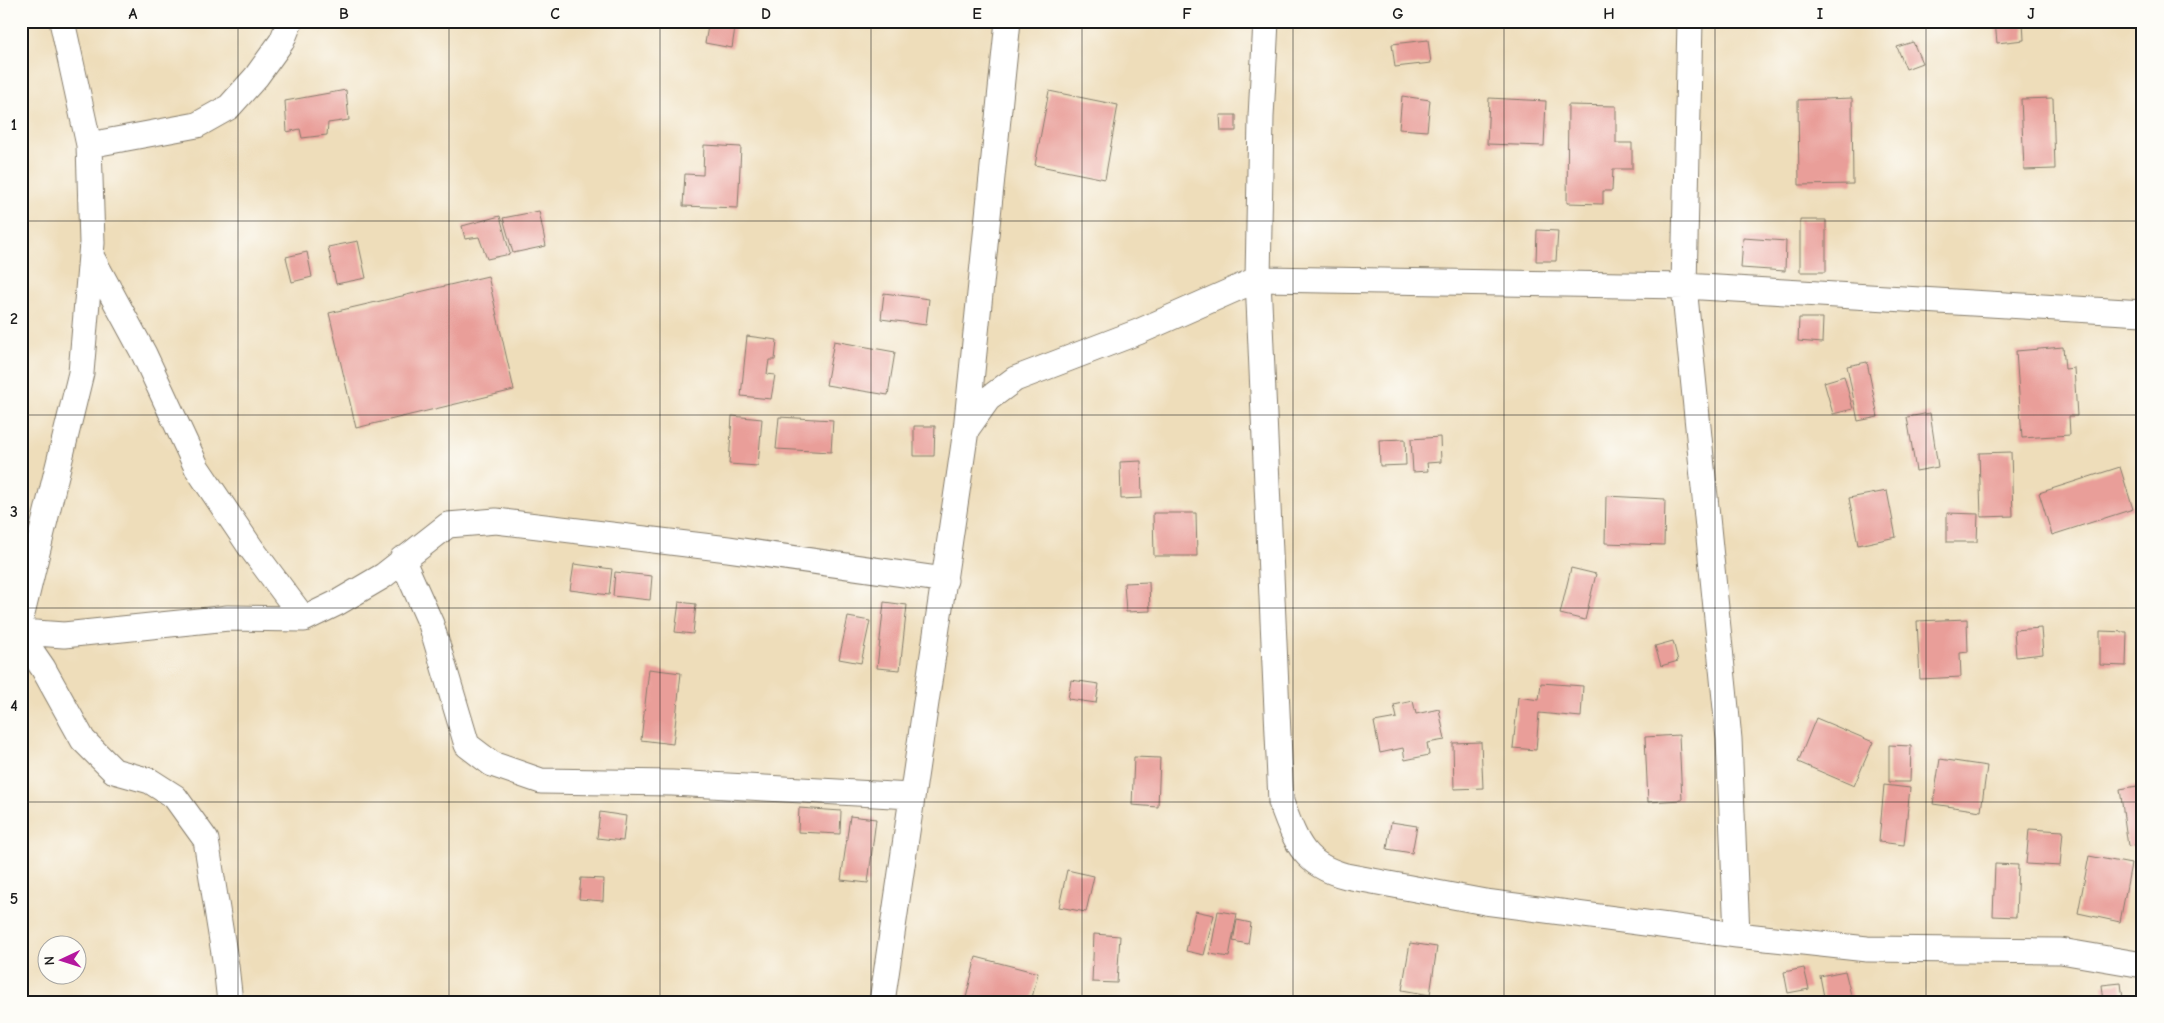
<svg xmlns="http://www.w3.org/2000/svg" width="2164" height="1023" viewBox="0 0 2164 1023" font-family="'Comic Neue',sans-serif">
<rect width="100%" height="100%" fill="#fdfcf7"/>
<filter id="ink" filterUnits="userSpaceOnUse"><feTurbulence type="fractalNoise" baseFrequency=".02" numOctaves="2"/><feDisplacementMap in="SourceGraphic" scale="10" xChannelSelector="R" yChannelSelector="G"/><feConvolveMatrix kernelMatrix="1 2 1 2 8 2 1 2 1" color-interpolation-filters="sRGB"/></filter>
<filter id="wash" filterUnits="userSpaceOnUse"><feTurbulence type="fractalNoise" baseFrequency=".0096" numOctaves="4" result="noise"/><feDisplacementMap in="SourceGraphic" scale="20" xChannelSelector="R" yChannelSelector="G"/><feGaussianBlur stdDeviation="1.12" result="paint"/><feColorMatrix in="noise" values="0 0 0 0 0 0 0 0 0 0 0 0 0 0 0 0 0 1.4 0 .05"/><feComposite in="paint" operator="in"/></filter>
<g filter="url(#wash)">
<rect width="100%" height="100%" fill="#eeddba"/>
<g id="blocks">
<path fill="#e99e99" d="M709 21H736L732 48 705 43Z
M1995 21H2023L2024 40 1997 43Z
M1428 40 1431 63 1395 67 1392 44Z
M1913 42 1922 63 1906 69 1897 47Z
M346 90 349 120 328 123 327 135 302 138 300 129 287 132 285 101Z
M1049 91 1118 105 1105 179 1035 165Z
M1402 96 1430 100 1427 131 1399 129Z
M1489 98 1546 101 1544 146 1487 144Z
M1852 98 1853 184 1799 185 1798 100Z
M2053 98 2055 169 2024 170 2021 99Z
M1568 105 1616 106V143H1632V169H1613L1612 191H1603V204L1567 203Z
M1220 115H1236V131H1221Z
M704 145 741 147 738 208 683 206 685 174 703 175Z
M539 211 546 246 513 253 503 218Z
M500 216 510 254 487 259 479 237 465 239 462 226Z
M1800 220H1826V272H1800Z
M1537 230 1558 231 1556 261H1536Z
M1743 238 1786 241 1785 271 1741 268Z
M358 241 366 278 336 284 328 247Z
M307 252 312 277 292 282 286 257Z
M488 276 514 390 356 428 329 313Z
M884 293 929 299 926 325 881 319Z
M1799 318H1823L1822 343 1798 341Z
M747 336 777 340 775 360H769L767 374 775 375 771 399 741 396Z
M834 341 895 352 888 395 826 385Z
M2063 347 2065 369 2074 368 2077 416H2069L2070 435 2022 438 2016 351Z
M1867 362 1878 417 1858 421 1847 366Z
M1844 376 1853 409 1833 414 1824 382Z
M1930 413 1938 467 1916 471 1907 417Z
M732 416 762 419 758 466 729 464Z
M779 417 833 420 831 452 776 449Z
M914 426H935L934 456H914Z
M1440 437 1441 462 1427 463 1428 471 1413 472 1411 439Z
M1405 439 1406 465 1380 466 1379 440Z
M2011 452 2013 516 1981 517 1979 453Z
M1141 461 1142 498 1121 499 1120 462Z
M2120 467 2133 509 2052 535 2039 493Z
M1887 491 1896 537 1858 545 1849 498Z
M1606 496 1665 499 1664 545 1605 543Z
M1153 513H1196L1197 556H1154Z
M1947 513 1978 514 1977 542H1947Z
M574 564 612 569 609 595 570 590Z
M1571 568 1596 574 1585 620 1560 614Z
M615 572 652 576 650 600 613 596Z
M1149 582 1150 611 1126 612 1124 583Z
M679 602 696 604 693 634 675 632Z
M884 602 907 605 900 670 877 668Z
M848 617 870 621 861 663 839 659Z
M1967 619 1968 652 1960 653 1961 677 1920 679 1917 621Z
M2041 628 2043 654 2016 657 2014 630Z
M2100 631 2127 632 2126 666 2100 665Z
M1673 641 1678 661 1661 666 1655 646Z
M649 669 681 673 673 744 641 740Z
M1071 680 1099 684 1096 703 1068 699Z
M1541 683 1583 686 1581 717 1539 713 1536 750 1513 748 1518 697 1539 700Z
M1413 701 1416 714 1439 709 1445 740 1427 743 1429 755 1405 760 1403 748 1380 753 1374 722 1397 718 1394 705Z
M1816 718 1873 742 1854 786 1798 762Z
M1679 735 1682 800 1648 802 1645 737Z
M1481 742 1483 788 1454 789 1453 743Z
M1889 745 1911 746 1910 782H1889Z
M1134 757 1160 758 1158 807 1132 805Z
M1940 759 1987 766 1981 811 1933 804Z
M1884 785 1910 788 1904 845 1879 842Z
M2143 785V844L2128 846 2120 789Z
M799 808 841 811 840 834 798 832Z
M600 812 626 816 623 841 597 838Z
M850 816 876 819 868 883 841 880Z
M1391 822 1417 826 1412 853 1387 849Z
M2029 829 2063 831 2060 866 2026 864Z
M2089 856 2131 864 2120 922 2078 913Z
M1995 864 2018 865 2016 917 1993 916Z
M1067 870 1094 876 1086 912 1059 907Z
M581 878 604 879 603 901 579 899Z
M1195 911 1214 915 1204 955 1186 951Z
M1218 911 1237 914 1229 957 1210 954Z
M1237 920 1251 923 1248 944 1233 941Z
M1094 934 1120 936 1117 983 1092 982Z
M1410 943 1437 947 1430 995 1402 990Z
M976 957 1038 973 1031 1002H965Z
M1804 968 1809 989 1788 993 1784 972Z
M1845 971 1852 999 1825 1002 1820 976Z
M2121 983 2123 999 2132 998V1002H2104L2102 985Z"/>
</g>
</g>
<g filter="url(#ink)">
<use href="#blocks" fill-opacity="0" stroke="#857c6b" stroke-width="1"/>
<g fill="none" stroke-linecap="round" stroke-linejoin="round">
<defs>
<path id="street" d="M1266 21 1261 117 1258 279 1281 802C1296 842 1303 865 1346 876L1485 902 1737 935 1867 949 2061 951 2143 965
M1690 21 1684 286 1729 739 1737 935
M89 145 197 125 229 107 256 77 282 41 290 21
M91 256 144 354 197 468 251 548 304 619
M966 430 988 399 1015 379 1138 332 1258 279 1684 286 2143 313
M402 559 431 624 467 745 492 764 541 781 672 783 911 796
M21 618 81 373 92 243 89 145 62 21
M21 632 64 635 228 618 304 619 337 603 383 576 448 525 496 521 728 549 945 580
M21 636 43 668 83 740 114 771 150 781 175 797 206 840 226 966 230 1002
M882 1002 966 430 1008 21"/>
</defs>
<use href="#street" stroke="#857c6b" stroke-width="27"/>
<use href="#street" stroke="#fff" stroke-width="25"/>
</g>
</g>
<path fill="none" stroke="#1c1c1c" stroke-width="1" stroke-opacity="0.55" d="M238 21V1002M449 21V1002M660 21V1002M871 21V1002M1082 21V1002M1293 21V1002M1504 21V1002M1715 21V1002M1926 21V1002M21 221H2143M21 415H2143M21 608H2143M21 802H2143"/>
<rect width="2164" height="1023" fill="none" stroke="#fdfcf7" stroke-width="55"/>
<g transform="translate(62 960) rotate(266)"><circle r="24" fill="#fdfcf7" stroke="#a3a29f"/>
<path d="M0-4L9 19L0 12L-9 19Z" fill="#b5179e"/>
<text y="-8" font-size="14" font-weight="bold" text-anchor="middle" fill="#1c1c1c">N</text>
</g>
<rect x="28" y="28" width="2108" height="968" fill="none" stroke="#1c1c1c" stroke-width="2"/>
<g font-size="16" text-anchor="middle" font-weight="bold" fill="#1c1c1c">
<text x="133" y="19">A</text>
<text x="344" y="19">B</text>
<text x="555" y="19">C</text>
<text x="766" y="19">D</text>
<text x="977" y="19">E</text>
<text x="1187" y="19">F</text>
<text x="1398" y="19">G</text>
<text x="1609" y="19">H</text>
<text x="1820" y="19">I</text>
<text x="2031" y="19">J</text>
<text x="14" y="130">1</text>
<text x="14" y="324">2</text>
<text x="14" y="517">3</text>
<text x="14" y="711">4</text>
<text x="14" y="904">5</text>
</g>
</svg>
